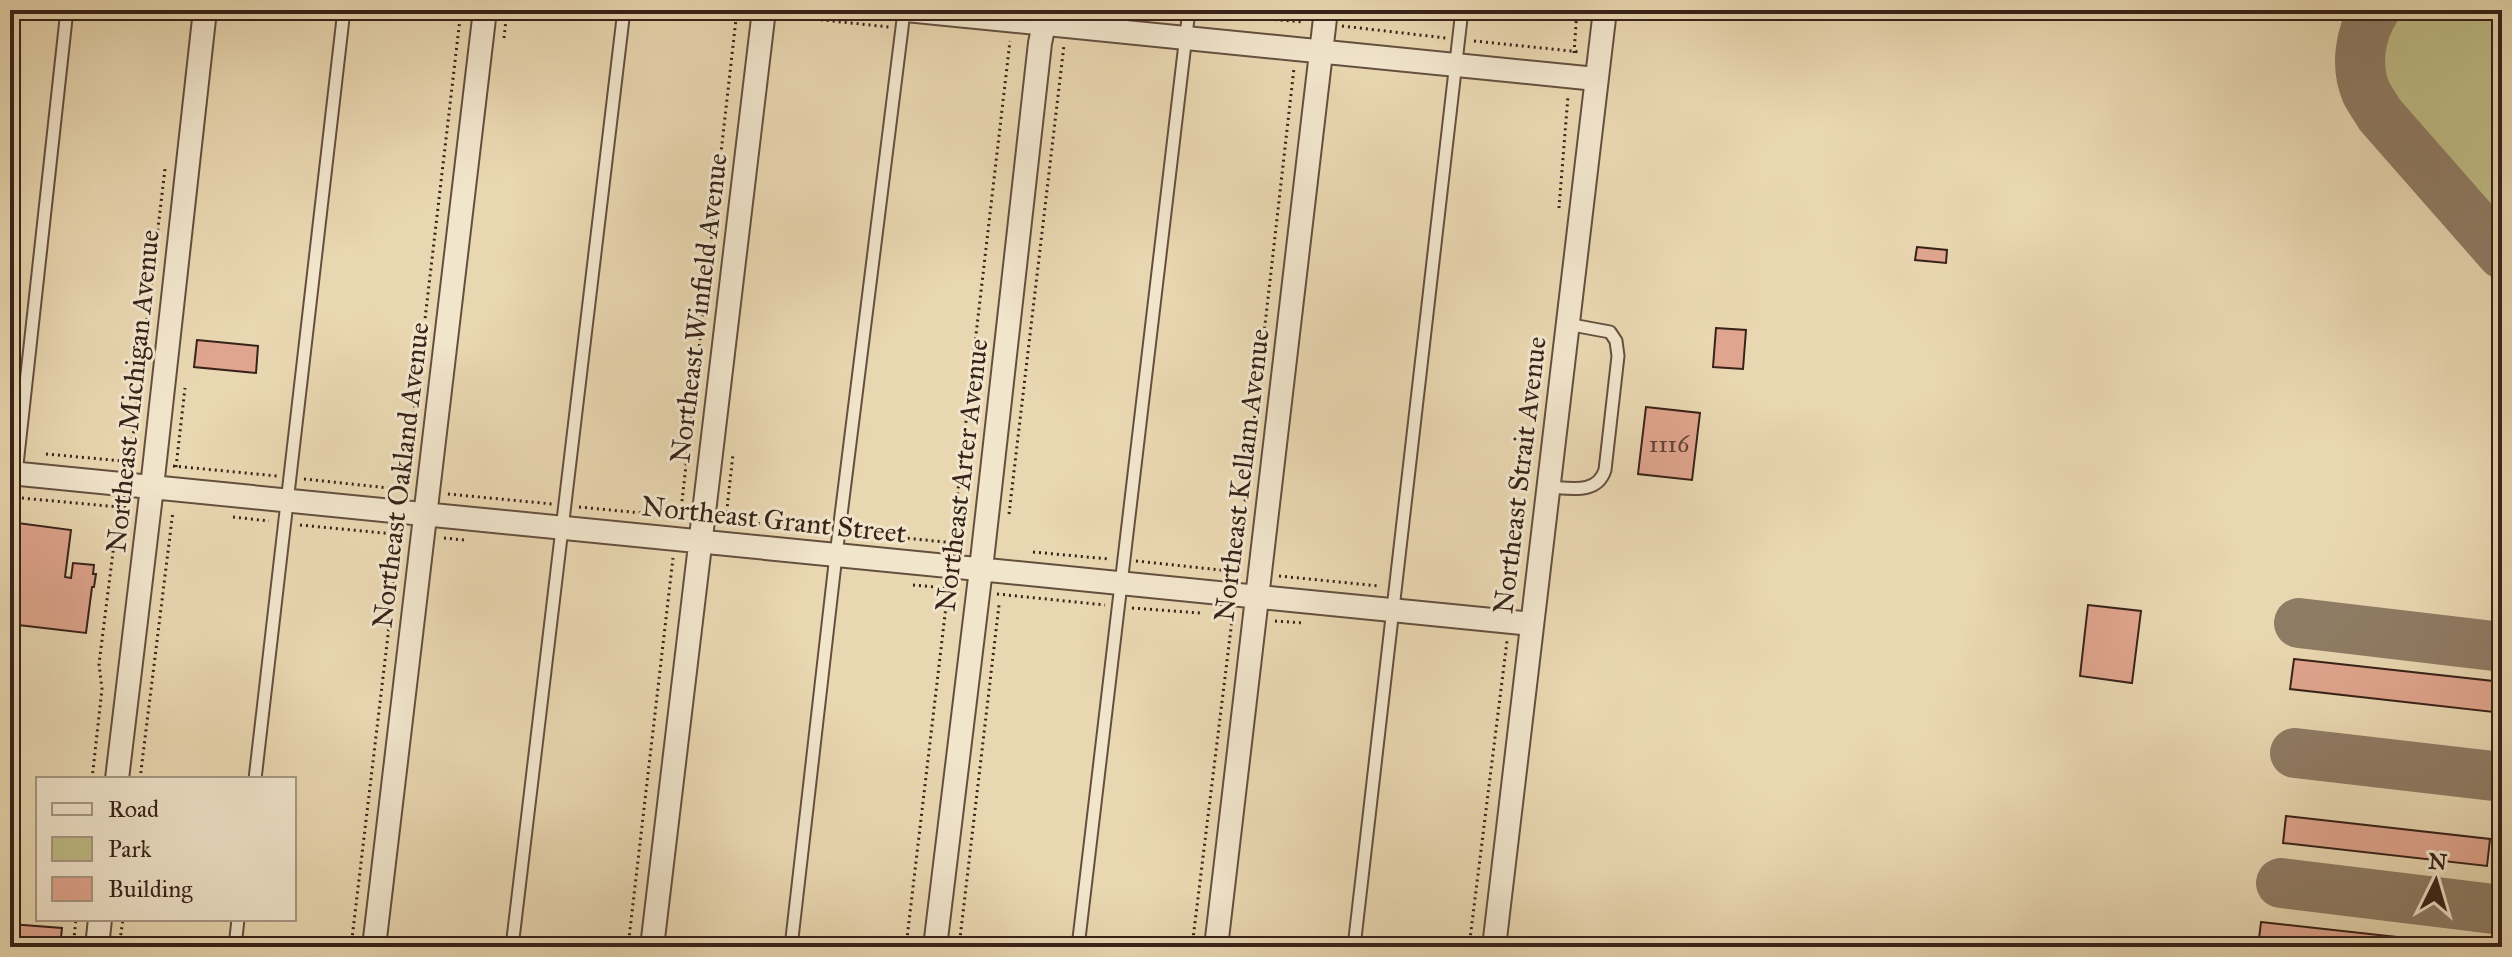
<svg xmlns="http://www.w3.org/2000/svg" width="2512" height="957" viewBox="0 0 2512 957" font-family="'IM FELL Great Primer',serif">
<rect width="100%" height="100%" fill="#e9d7b1"/>
<filter id="stains"><feTurbulence type="fractalNoise" baseFrequency=".0025" numOctaves="4"/><feColorMatrix values="0 0 0 0 .2 0 0 0 0 .09 0 0 0 0 .02 0 0 0 .5 -.17"/></filter>
<radialGradient id="worn" r=".72"><stop offset=".6" stop-color="#630" stop-opacity="0"/><stop offset="1" stop-color="#630" stop-opacity=".3"/></radialGradient>
<path fill="#bfbc86" stroke="#7c6f50" stroke-width="2" d="M2396 10H2502V227L2385 88C2373 60 2376 33 2396 10Z"/>
<g fill="none" stroke-linecap="round" stroke-linejoin="round">
<path stroke="#907c65" stroke-width="50" d="M2375 10C2360 33 2355 66 2366 92 2370 100 2376 108 2380 115L2502 254
M2299 623 2502 647
M2295 753 2502 777
M2281 883 2502 910"/>
</g>
<path fill="#e0a58e" stroke="#382219" stroke-width="2" d="M1917 247 1947 250 1946 263 1915 260Z
M1716 328 1746 330 1743 369 1713 367Z
M197 340 258 346 256 373 194 367Z
M1646 407 1700 413 1692 480 1638 474Z
M10 522 71 530 65 577 71 578 73 563 94 565 93 574H96L94 587H92L86 633 10 624Z
M2088 605 2141 611 2132 683 2080 676Z
M2294 659 2502 682V713L2290 689Z
M2286 816 2490 839 2487 866 2283 843Z
M2261 922 2478 946V947H2258Z
M10 924 62 928 60 947H10Z"/>
<g fill="none" stroke-linecap="round" stroke-linejoin="round">
<defs>
<path id="lane" d="M16 474 67 10
M1548 487C1570 488 1597 495 1605 470L1618 356 1616 341 1610 332 1567 324
M255 779 344 10
M235 947 238 919
M512 947 624 10
M791 947 836 555 902 28 903 19 910 11
M1078 947 1189 10
M1354 947 1462 10"/>
<path id="street" d="M906 10 1596 79
M10 473 1532 624
M117 779 152 487 205 10
M97 947 100 919
M374 947 485 10
M652 947 764 10
M935 947 981 569 1040 43 1047 10
M1216 947 1326 10
M1494 947 1605 10"/>
</defs>
<use href="#lane" stroke="#644f3f" stroke-width="15"/>
<use href="#street" stroke="#644f3f" stroke-width="26"/>
<path stroke="#382219" stroke-width="3" stroke-dasharray="2 4" stroke-linecap="butt" d="M706 10 746 15
M1203 13 1303 22
M785 16 889 27
M1342 26 1446 38
M504 38 507 10
M1474 41 1581 52
M1574 53 1577 10
M1559 208 1568 96
M46 454 134 462
M130 463 165 169
M173 466 277 476
M176 467 185 388
M304 479 408 490
M405 491 461 10
M448 494 552 504
M10 497 130 508
M579 507 683 517
M1009 514 1064 45
M233 517 269 521
M726 518 733 454
M680 519 737 10
M722 520 826 530
M300 525 404 535
M854 533 965 544
M444 538 464 540
M952 542 1010 41
M1033 552 1109 559
M1136 561 1240 572
M1237 573 1294 68
M1279 576 1379 586
M913 585 957 589
M997 594 1105 605
M1132 608 1200 613
M1275 621 1304 623
M92 779 102 689 99 664 116 528 125 506
M140 779 173 511
M73 947 76 919
M119 947 123 919
M351 947 400 534
M628 947 673 558
M906 947 948 589
M959 947 999 605
M1192 947 1233 612
M1469 947 1507 641"/>
<use href="#lane" stroke="#f1e5cc" stroke-width="11"/>
<use href="#street" stroke="#f1e5cc" stroke-width="22"/>
</g>
<g text-anchor="middle" stroke-width="6" stroke-linejoin="round" paint-order="stroke">
<g font-size="24" fill="#624336">
<text x="1669" y="452">1116</text>
</g>
<g font-size="28" fill="#382219" stroke="#f1e5cc">
<text transform="translate(698 308) rotate(-83)" y="10">Northeast Winfield Avenue</text>
<text transform="translate(132 391) rotate(-84)" y="10">Northeast Michigan Avenue</text>
<text transform="translate(400 475) rotate(-83)" y="10">Northeast Oakland Avenue</text>
<text transform="translate(961 475) rotate(-83)" y="10">Northeast Arter Avenue</text>
<text transform="translate(1241 475) rotate(-83)" y="10">Northeast Kellam Avenue</text>
<text transform="translate(1519 475) rotate(-83)" y="10">Northeast Strait Avenue</text>
<text transform="translate(774 519) rotate(6)" y="10">Northeast Grant Street</text>
</g>
</g>
<rect width="2512" height="957" fill="none" stroke="#e9d7b1" stroke-width="40"/>
<rect x="12" y="12" width="2488" height="933" fill="none" stroke="#382219" stroke-width="4"/>
<rect x="20" y="20" width="2472" height="917" fill="none" stroke="#382219" stroke-width="2"/>
<rect x="36" y="777" width="260" height="144" fill="#f1e5cc" stroke="#a79784" stroke-width="2"/>
<rect x="52" y="803" width="40" height="12" fill="#f1e5cc" stroke="#a79784" stroke-width="2"/>
<text x="108" y="817" font-size="24" fill="#382219">Road</text>
<rect x="52" y="837" width="40" height="24" fill="#bfbc86" stroke="#a79784" stroke-width="2"/>
<text x="108" y="857" font-size="24" fill="#382219">Park</text>
<rect x="52" y="877" width="40" height="24" fill="#e0a58e" stroke="#a79784" stroke-width="2"/>
<text x="108" y="897" font-size="24" fill="#382219">Building</text>
<g transform="translate(2436 881) rotate(5)" stroke="#f1e5cc" stroke-width="6" paint-order="stroke">
<path d="M0-6L14 30L0 20L-14 30Z" fill="#382219"/>
<text y="-12" font-size="22" font-weight="bold" text-anchor="middle" fill="#382219">N</text>
</g>
<rect width="100%" height="100%" filter="url(#stains)"/>
<rect width="100%" height="100%" fill="url(#worn)"/>
</svg>
